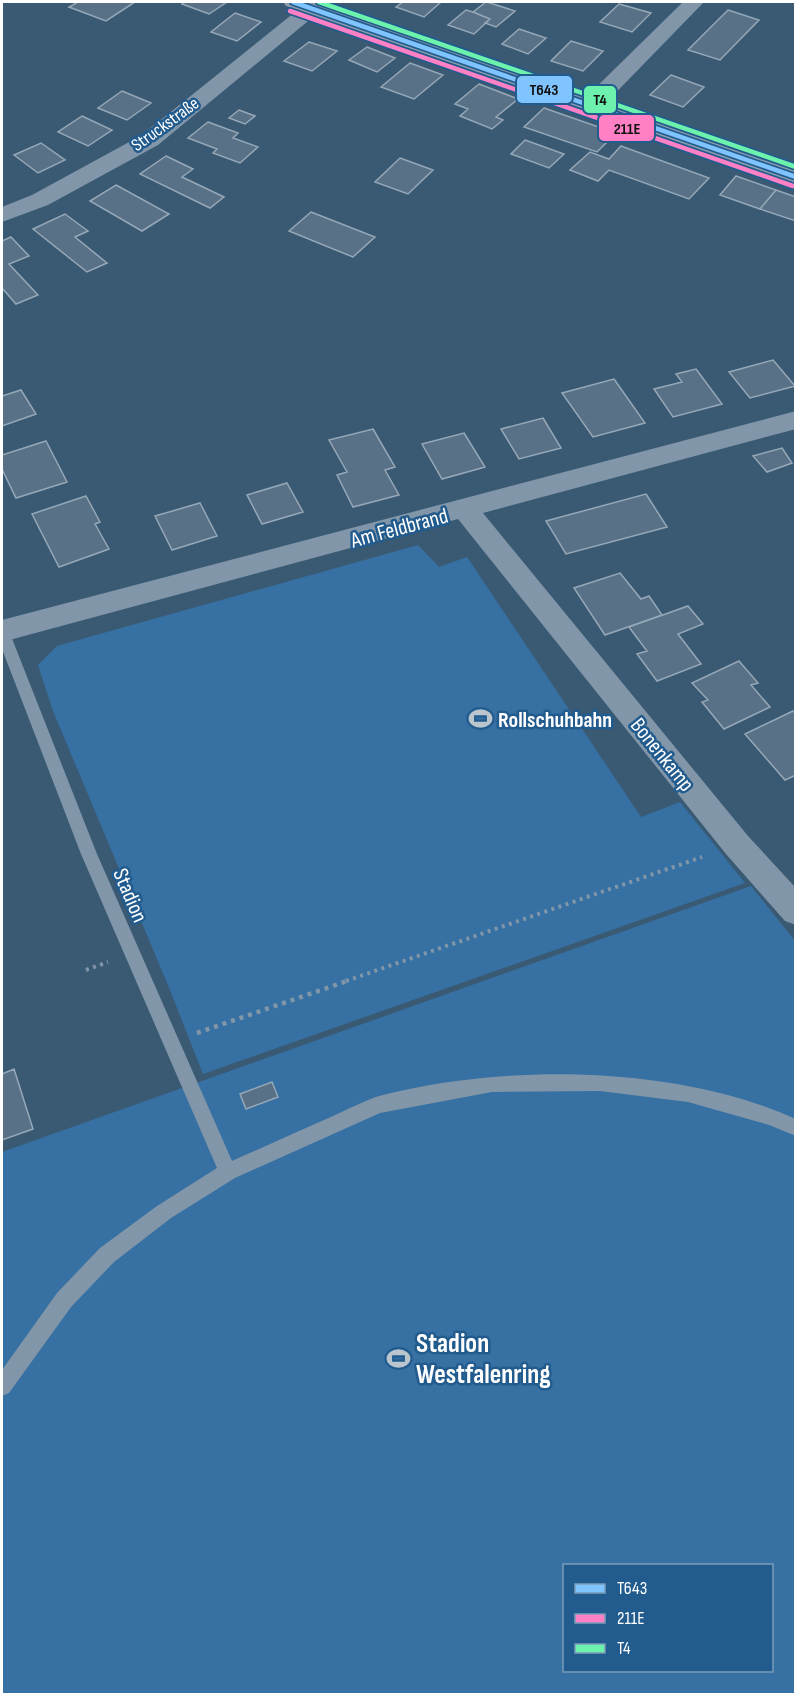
<svg xmlns="http://www.w3.org/2000/svg" width="797" height="1696" viewBox="0 0 797 1696" font-family="'Sofia Sans Condensed',sans-serif">
<rect width="100%" height="100%" fill="#3a5a74"/>
<path fill="#3771a3" fill-rule="evenodd" d="M418 545 439 567 467 557 641 817 680 802 745 883 203 1074 170 990 53 711 38 665 57 646Z
M751 886 795 941V1694H2V1152ZM564 1566H772V1670H564Z"/>
<path fill="#587186" stroke="#96a8b7" stroke-width="1.5" d="M78 2H135L106 21 69 7Z
M185 2H227L209 14 182 4Z
M403 2H441L424 17 396 7Z
M486 2H487L515 11 496 27 485 23 490 19 473 12Z
M619 4 651 13 632 32 600 22Z
M466 10 473 12 490 19 474 34 448 25Z
M728 10 759 20 720 60 688 50Z
M235 13 261 22 237 41 211 32Z
M519 29 546 38 528 54 502 44Z
M571 41 603 51 583 71 551 61Z
M309 42 337 51 312 71 284 61Z
M367 47 395 58 377 72 349 60Z
M410 63 443 75 414 99 381 87Z
M671 75 704 87 683 107 650 95Z
M479 84 518 99 496 117 503 120 492 129 460 116 468 109 455 104Z
M122 91 151 103 127 120 98 108Z
M544 108 616 133 597 152 524 127Z
M239 110 255 116 245 124 229 118Z
M82 116 112 130 88 146 58 132Z
M208 122 238 133 233 138 258 147 240 163 213 153 217 149 188 138Z
M525 140 564 154 549 168 511 154Z
M41 143 65 160 38 173 14 155Z
M621 146 709 178 689 199 609 170 598 181 570 170 590 152 609 159Z
M166 156 193 169 182 177 224 197 210 208 140 174Z
M400 158 433 170 408 194 375 182Z
M736 176 776 190 760 209 720 195Z
M116 185 169 214 142 231 90 201Z
M776 190 796 197V221L760 209Z
M311 212 375 237 353 257 289 231Z
M65 214 88 231 75 237 107 263 87 272 33 229Z
M11 237 29 256 9 264 38 295 16 304 2 288V241Z
M773 360 795 386 750 398 729 372Z
M696 369 722 404 673 417 654 389 682 382 676 374Z
M614 379 645 423 593 437 562 393Z
M21 390 36 414 2 426V396Z
M543 418 561 448 519 459 501 429Z
M373 429 395 467 385 470 399 495 353 507 337 475 347 472 329 440Z
M464 433 485 467 442 479 422 444Z
M46 441 67 482 16 498 2 469V455Z
M782 448 792 463 767 472 753 456Z
M287 483 303 512 262 524 247 495Z
M646 494 667 527 566 554 546 521Z
M86 496 100 522 95 524 109 549 59 567 32 514Z
M200 503 217 536 172 550 155 516Z
M620 573 641 599 649 596 662 615 605 635 574 588Z
M688 606 703 624 678 634 701 664 657 681 637 654 647 651 629 627Z
M739 661 758 683 751 685 770 707 724 729 702 702 708 700 692 683Z
M793 711 796 714V775L785 780 745 734Z
M14 1069 33 1129 2 1140V1074Z
M272 1082 278 1097 246 1109 240 1094Z"/>
<g fill="none" stroke-linecap="round" stroke-linejoin="round">
<path stroke="#8196a8" stroke-width="4" stroke-dasharray="3 4.5" stroke-linecap="butt" d="M86 970 108 962
M346 981 702 857"/>
<path stroke="#8196a8" stroke-width="4.5" stroke-dasharray="4 5" stroke-linecap="butt" d="M197 1033 350 980"/>
<path fill="#8196a8" fill-rule="evenodd" d="M2 625 7 627 9 631 97 854 232 1161C266 1146 299 1131 333 1116 347 1110 363 1101 379 1096 503 1063 677 1065 796 1119V1136L769 1125 688 1102 600 1091 492 1092 380 1113 235 1178 171 1218 114 1262 71 1307 9 1393 2 1396V1370L57 1293 100 1248 157 1206 217 1168 81 854 2 649Z"/>
<path fill="#8196a8" fill-rule="evenodd" d="M312 2 319 4 322 8 319 12 158 145 48 205 2 222V207L32 195 142 135 305 4Z
M683 2H704L599 110 591 111 583 110 580 105 583 100Z
M796 411V429L483 513 748 836 796 888V925L785 921 726 854 458 519 2 642V620Z"/>
<path fill="#899dae" fill-rule="evenodd" d="M283 2H312L796 169V184L286 6Z"/>
<defs>
<path id="bus-1" d="M293 2 796 177"/>
<path id="bus-2" d="M290 11 793 186"/>
<path id="bus-3" d="M319 2 796 167"/>
</defs>
<use href="#bus-1" stroke="#225b8d" stroke-width="8"/>
<use href="#bus-2" stroke="#225b8d" stroke-width="8"/>
<use href="#bus-3" stroke="#225b8d" stroke-width="8"/>
<use href="#bus-1" stroke="#80c4ff" stroke-width="4.5"/>
<use href="#bus-2" stroke="#ff80c5" stroke-width="4.5"/>
<use href="#bus-3" stroke="#6df2ae" stroke-width="4.5"/>
</g>
<defs>
<symbol id="stadium-bare" viewBox="-9 -9 18 18"><path d="M0-5a6.5 5 0 1 0 0 10a6.5 5 0 1 0 0-10ZM-3.5-1.8h7v3.6h-7Z" fill="#bac5ce" stroke="#225b8d" stroke-width="2.5" paint-order="stroke"/></symbol>
</defs>
<g fill-rule="evenodd">
<use href="#stadium-bare" x="464" y="702" width="33" height="33"/>
<use href="#stadium-bare" x="382" y="1342" width="33" height="33"/>
</g>
<g text-anchor="middle" stroke-width="5" stroke-linejoin="round" paint-order="stroke">
<g font-size="18" fill="#fff" stroke="#225b8d">
<text transform="translate(165 124) rotate(-36)" y="6">Struckstraße</text>
</g>
<g font-size="22" fill="#fff" stroke="#225b8d">
<text transform="translate(399 527) rotate(-15)" y="8">Am Feldbrand</text>
<text transform="translate(663 754) rotate(51)" y="8">Bonenkamp</text>
<text transform="translate(131 895) rotate(67)" y="8">Stadion</text>
</g>
<g font-size="22" font-weight="bold" fill="#fff" stroke="#225b8d" text-anchor="start">
<text x="498" y="727">Rollschuhbahn</text>
</g>
<g font-size="27" font-weight="bold" fill="#fff" stroke="#225b8d" text-anchor="start">
<text x="416" y="1352">Stadion<tspan x="416" dy="31">Westfalenring</tspan></text>
</g>
</g>
<g stroke="#225b8d" stroke-width="2">
<rect x="516" y="75" width="57" height="29" rx="6" fill="#80c4ff"/>
<rect x="583" y="85" width="34" height="29" rx="6" fill="#6df2ae"/>
<rect x="598" y="114" width="57" height="28" rx="6" fill="#ff80c5"/>
</g>
<g font-size="16" text-anchor="middle" font-weight="bold" fill="#111">
<text x="544" y="95">T643</text>
<text x="600" y="105">T4</text>
<text x="627" y="134">211E</text>
</g>
<rect width="797" height="1696" fill="none" stroke="#ffffff" stroke-width="6"/>
<rect x="563" y="1564" width="210" height="108" fill="#225b8d" stroke="#7a9dbb" stroke-width="1.5"/>
<rect x="575" y="1584" width="30" height="9" fill="#80c4ff" stroke="#7a9dbb" stroke-width="1.5"/>
<text x="617" y="1594" font-size="18" fill="#ffffff">T643</text>
<rect x="575" y="1614" width="30" height="9" fill="#ff80c5" stroke="#7a9dbb" stroke-width="1.5"/>
<text x="617" y="1624" font-size="18" fill="#ffffff">211E</text>
<rect x="575" y="1644" width="30" height="9" fill="#6df2ae" stroke="#7a9dbb" stroke-width="1.5"/>
<text x="617" y="1654" font-size="18" fill="#ffffff">T4</text>
</svg>
